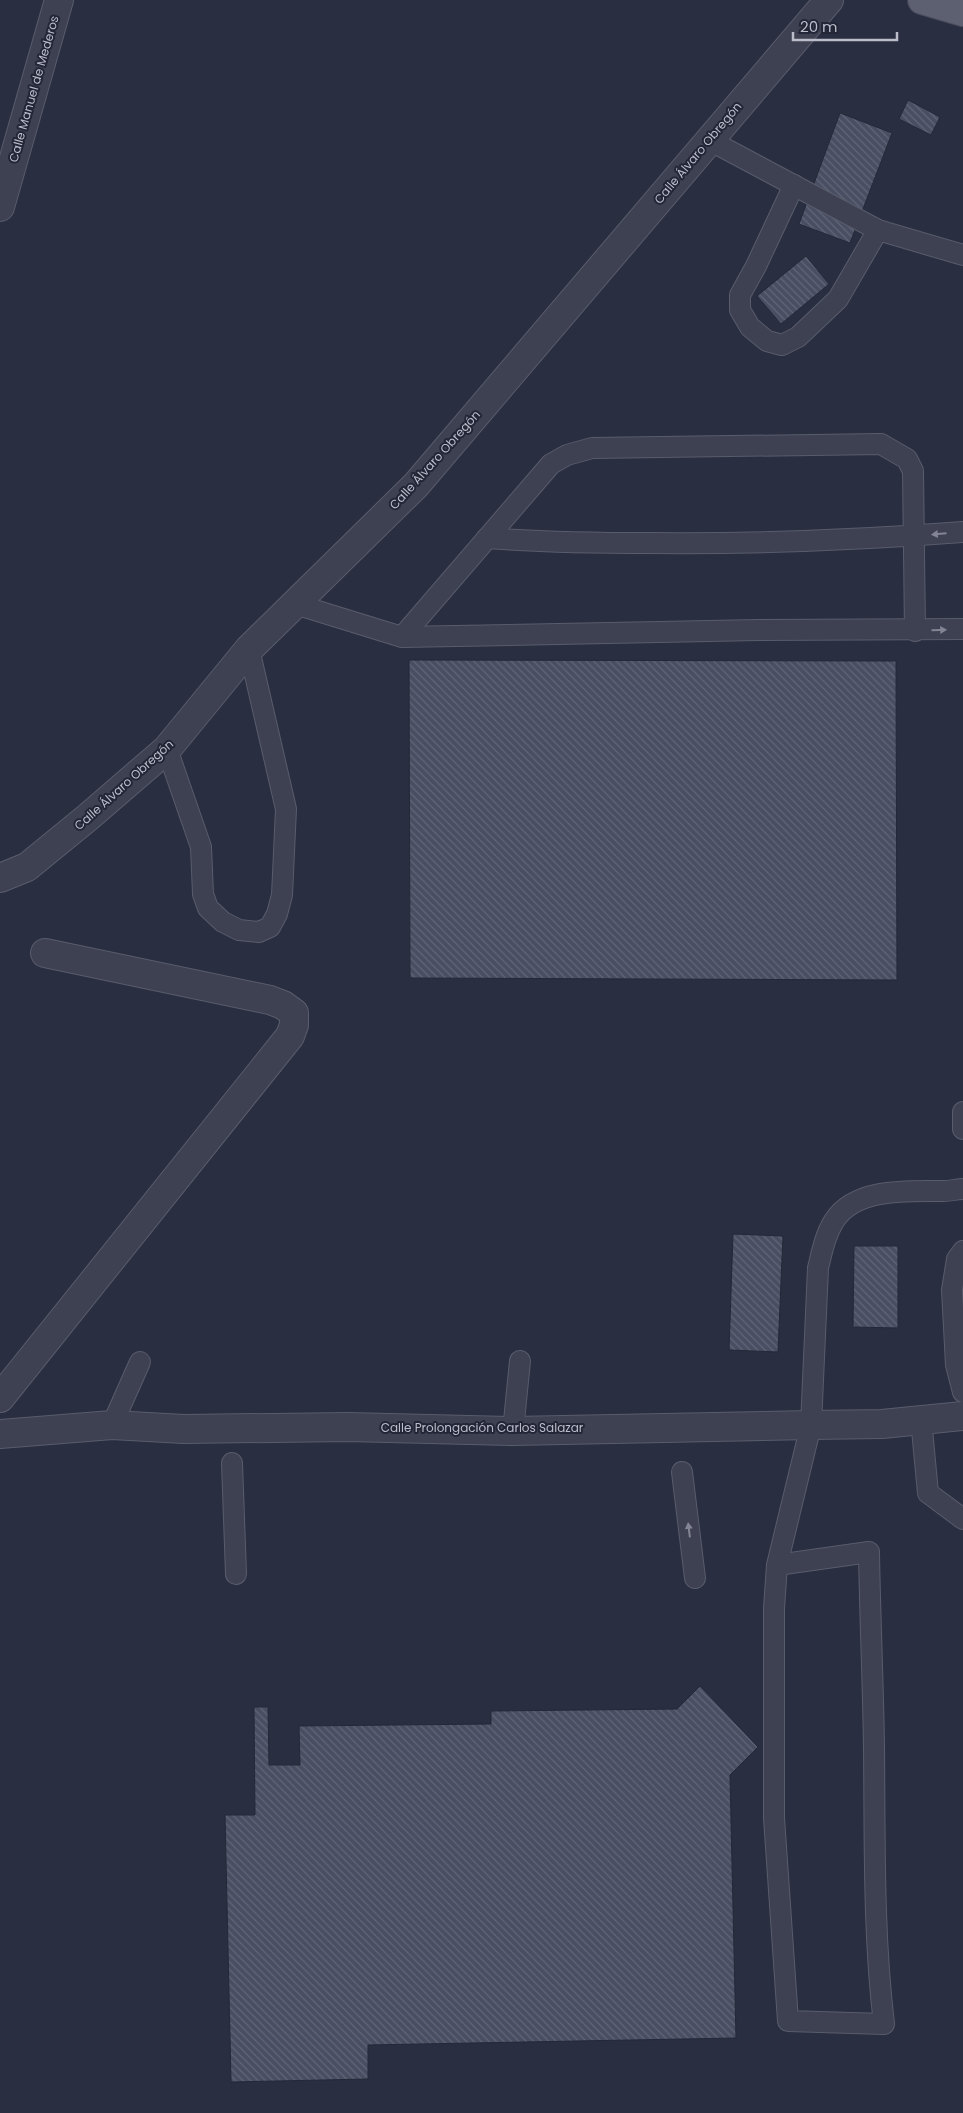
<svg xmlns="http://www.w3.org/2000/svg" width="963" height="2113" viewBox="0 0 963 2113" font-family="Poppins,sans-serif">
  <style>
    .building { fill: url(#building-back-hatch); stroke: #242838 }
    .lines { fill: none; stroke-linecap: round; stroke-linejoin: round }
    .service-casing { stroke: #595c6b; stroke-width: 22 }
    .minor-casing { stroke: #595c6b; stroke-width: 30 }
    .tertiary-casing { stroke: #595c6b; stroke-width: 30 }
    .primary-casing { stroke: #474a5a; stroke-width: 30 }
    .service { stroke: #3e4151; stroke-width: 20 }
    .minor { stroke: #3e4151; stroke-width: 28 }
    .tertiary { stroke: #3e4151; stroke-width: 28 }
    .primary { stroke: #5c6070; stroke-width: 28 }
    .oneway { fill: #838594 }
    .labels { text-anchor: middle; stroke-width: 4; stroke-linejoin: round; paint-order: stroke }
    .street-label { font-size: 12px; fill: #bbbdcb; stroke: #222636 }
  </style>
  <defs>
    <pattern id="building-back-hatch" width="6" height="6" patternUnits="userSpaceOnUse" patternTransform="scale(1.25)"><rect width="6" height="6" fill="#494e62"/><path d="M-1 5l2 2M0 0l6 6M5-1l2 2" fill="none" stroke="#616677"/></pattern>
  </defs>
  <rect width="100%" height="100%" fill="#2a2e41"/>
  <g class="building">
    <polygon points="908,100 940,117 931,135 899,119"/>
    <polygon points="840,113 892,133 850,243 799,224"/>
    <polygon points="806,256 829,284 781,324 757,296"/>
    <polygon points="409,660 896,661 897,980 410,978"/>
    <polygon points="733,1234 783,1236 778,1352 729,1350"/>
    <polygon points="854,1246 898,1246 898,1328 853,1327"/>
    <polygon points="700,1686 758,1747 730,1775 736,2038 368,2045 368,2079 231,2082 225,1815 255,1815 254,1707 268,1707 269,1765 300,1765 299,1726 491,1724 491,1711 677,1709"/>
  </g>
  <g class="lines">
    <g class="service-casing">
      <g id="service">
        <polyline points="709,140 878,230 963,255"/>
        <polyline points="794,185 756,266 740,295 740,310 750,327 767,341 782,345 798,337 838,299 878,230"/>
        <path d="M487 538C541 542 595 543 650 543 754 544 859 540 963 532"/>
        <polyline points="295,604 402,637 759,630 963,629"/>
        <polyline points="402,637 551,464 567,455 592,448 881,444 907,459 913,471 915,631"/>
        <polyline points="167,749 201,847 203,894 208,908 223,922 239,930 259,932 270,927 277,914 282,895 286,809 249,649"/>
        <polyline points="963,1112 963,1129"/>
        <polyline points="963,1251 957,1259 952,1290 956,1365 963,1392"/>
        <polyline points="921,1419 928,1493 963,1519"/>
        <polyline points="112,1425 140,1362"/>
        <polyline points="513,1431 520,1361"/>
        <polyline points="232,1463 236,1574"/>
        <polyline points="682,1472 695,1578"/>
        <path d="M777 1565 869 1552C870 1617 873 1681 874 1746 875 1839 873 1932 884 2024L788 2021 774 1818V1608L777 1565 811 1425 818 1268C822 1252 825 1235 834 1221 855 1187 910 1191 944 1191 950 1191 957 1189 963 1189"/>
      </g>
    </g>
    <g class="minor-casing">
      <g id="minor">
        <polyline points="0,207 59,0"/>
        <polyline points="0,1398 290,1036 294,1025 294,1013 283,1005 270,1000 45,953"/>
        <polyline points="0,1434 112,1425 184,1429 348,1427 513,1431 811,1425 882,1424 963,1416"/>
      </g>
    </g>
    <g class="tertiary-casing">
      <polyline id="tertiary" points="0,878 27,867 87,818 167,749 249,649 416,485 829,0"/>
    </g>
    <g class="primary-casing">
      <polyline id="primary" points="922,0 963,12"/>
    </g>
    <use href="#service" class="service"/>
    <use href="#minor" class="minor"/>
    <use href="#tertiary" class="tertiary"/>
    <use href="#primary" class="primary"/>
  </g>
  <defs><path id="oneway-solid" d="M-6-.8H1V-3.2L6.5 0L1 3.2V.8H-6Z" transform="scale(1.25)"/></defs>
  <g class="oneway">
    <use href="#oneway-solid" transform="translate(939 534) rotate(175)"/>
    <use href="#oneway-solid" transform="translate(939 630) rotate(-2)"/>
    <use href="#oneway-solid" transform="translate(689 1530) rotate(-97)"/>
  </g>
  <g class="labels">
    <g class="street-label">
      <text transform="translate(34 89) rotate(-74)" y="4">Calle Manuel de Mederos</text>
      <text transform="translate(698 153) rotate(-50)" y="4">Calle Álvaro Obregón</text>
      <text transform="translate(435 460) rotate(-48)" y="4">Calle Álvaro Obregón</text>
      <text transform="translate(124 785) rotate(-42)" y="4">Calle Álvaro Obregón</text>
      <text x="482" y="1432">Calle Prolongación Carlos Salazar</text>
    </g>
  </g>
  <path d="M793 32v8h104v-8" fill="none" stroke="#bbbdcb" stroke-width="2.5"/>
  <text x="800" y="32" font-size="15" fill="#bbbdcb" stroke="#222636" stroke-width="4" paint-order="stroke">20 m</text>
</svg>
